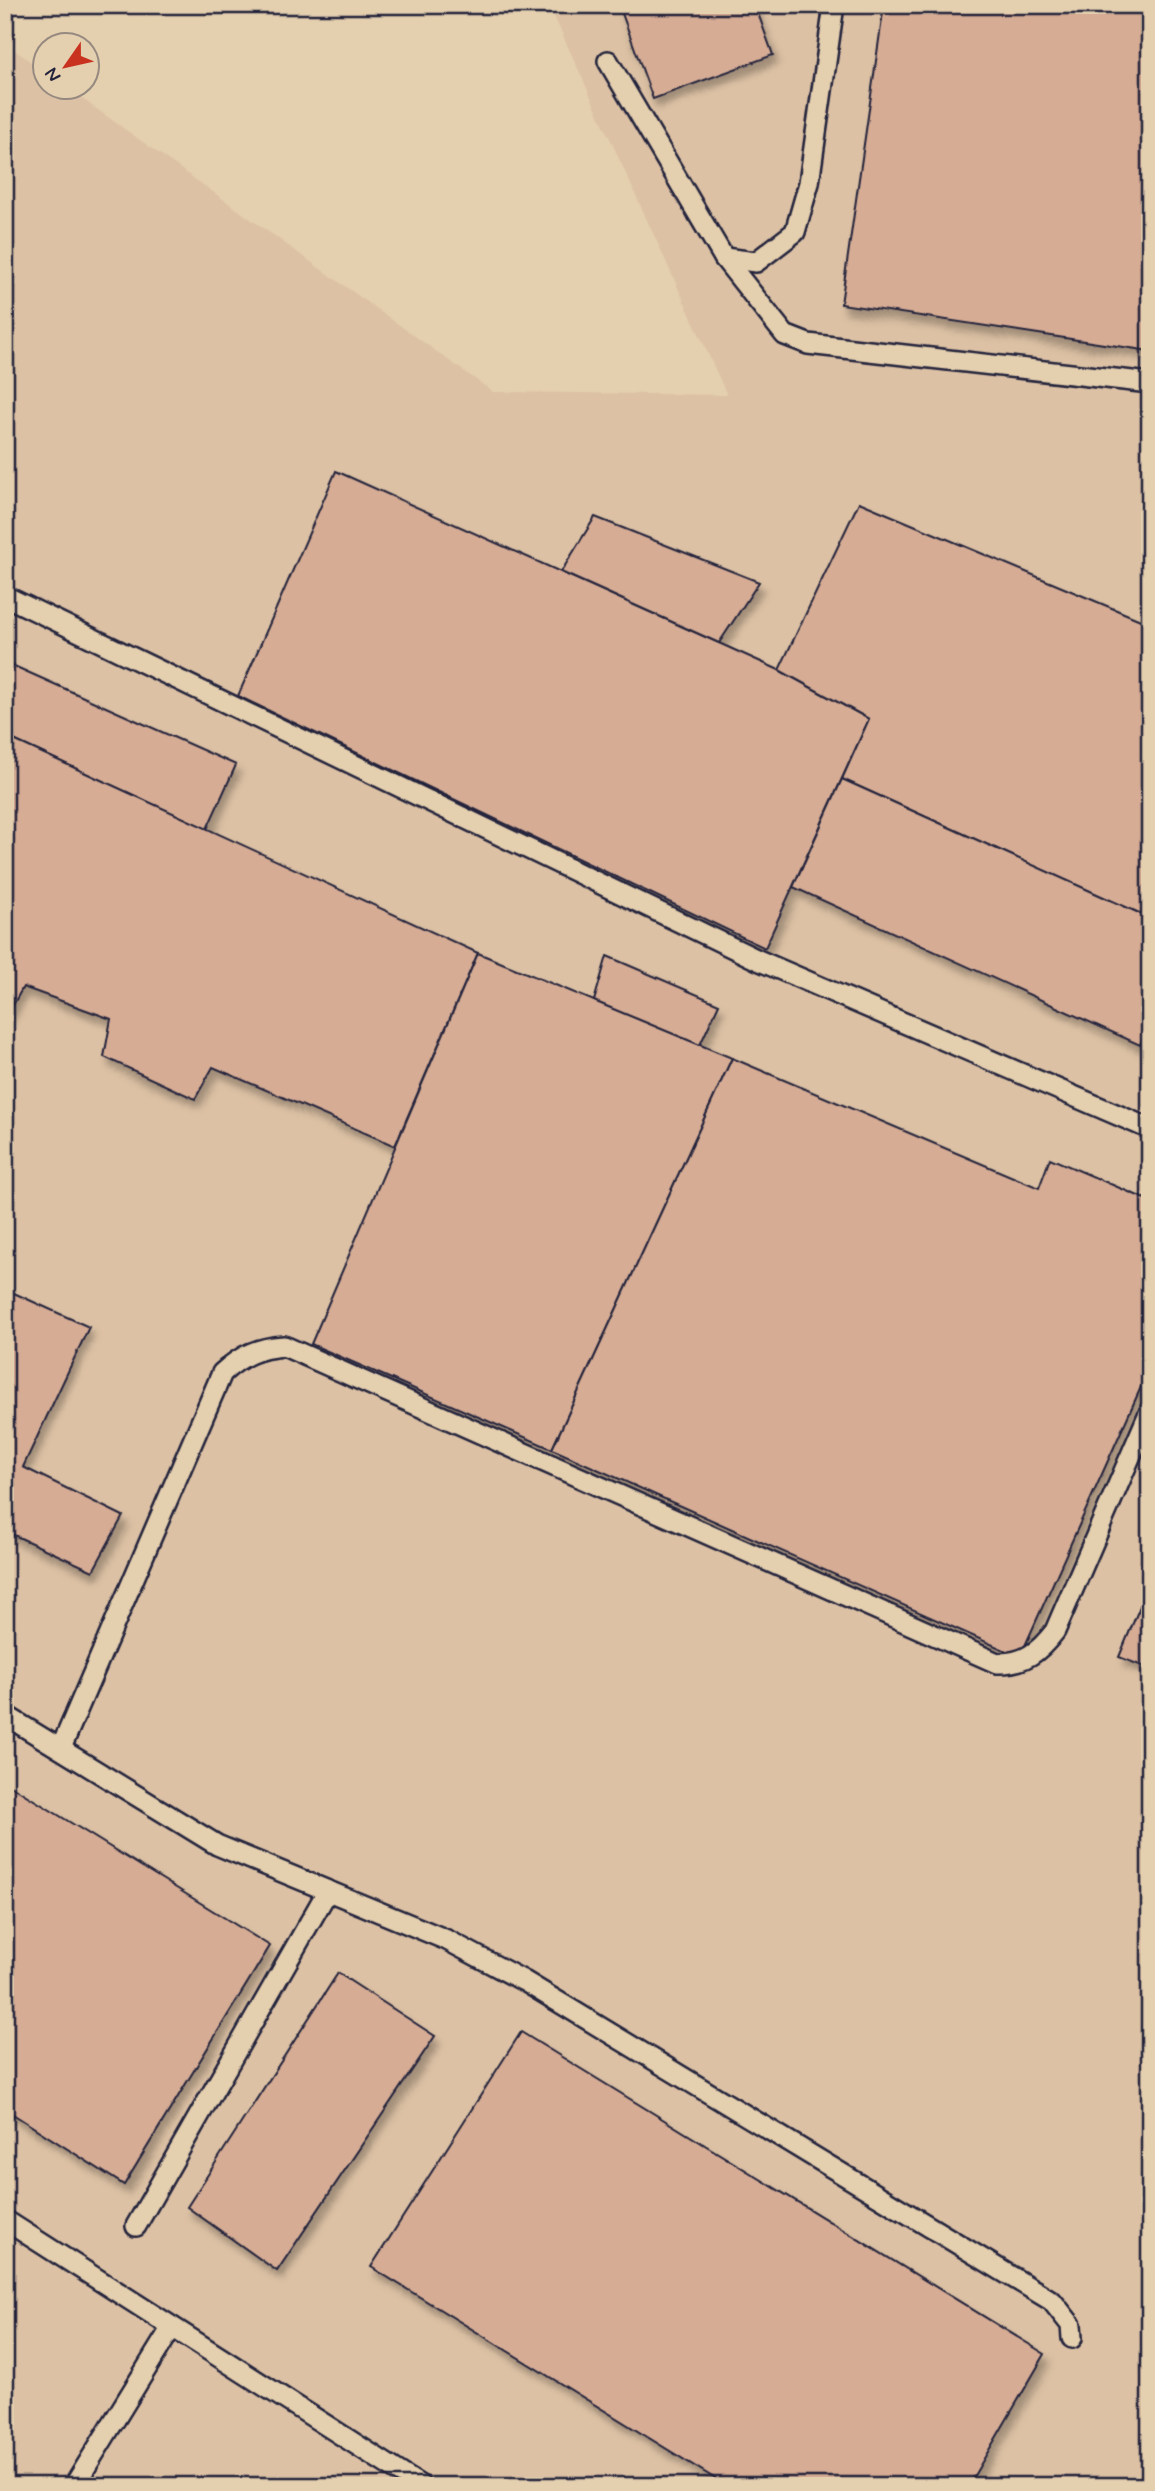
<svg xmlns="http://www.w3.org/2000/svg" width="1155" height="2491" viewBox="0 0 1155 2491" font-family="Mynerve,sans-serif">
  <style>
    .built { fill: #dcc1a4 }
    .building { fill: #d6ac94; stroke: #22223b; stroke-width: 2; filter: url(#shadow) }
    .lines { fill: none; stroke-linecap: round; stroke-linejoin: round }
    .service-casing { stroke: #22223b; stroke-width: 24 }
    .service { stroke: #e4cfae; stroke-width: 19 }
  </style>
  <defs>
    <filter id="shadow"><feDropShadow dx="4.5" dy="8" stdDeviation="3.5" flood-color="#0004"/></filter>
  </defs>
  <rect width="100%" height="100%" fill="#e4cfae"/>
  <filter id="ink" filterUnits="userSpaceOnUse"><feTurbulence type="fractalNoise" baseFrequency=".0143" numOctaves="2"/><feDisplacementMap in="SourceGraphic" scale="14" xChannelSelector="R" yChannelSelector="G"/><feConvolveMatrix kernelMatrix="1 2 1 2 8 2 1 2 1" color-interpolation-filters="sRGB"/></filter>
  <g filter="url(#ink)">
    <polygon class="built" points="549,5 1150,5 1150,2486 5,2486 5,43 45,72 46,88 67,88 493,392 727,395"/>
    <g class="building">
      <polygon points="619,5 755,5 773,55 653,99"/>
      <polygon points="884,5 1150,5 1150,351 841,304"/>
      <polygon points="336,471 779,670 869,719 765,948 238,696"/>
      <polygon points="859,502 1150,624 1150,918 842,779 869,719 779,670"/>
      <polygon points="595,517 759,582 719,643 561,572"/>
      <polygon points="5,662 236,765 207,829 5,736"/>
      <polygon points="5,736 478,953 395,1146 213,1067 195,1099 104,1057 111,1019 23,987 8,1014 5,1013"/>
      <polygon points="842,779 1150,918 1150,1019 1140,1045 793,887"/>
      <polygon points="478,953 732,1058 552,1449 311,1344"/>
      <polygon points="607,956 719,1004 700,1045 594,1001"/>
      <polygon points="732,1058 1039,1188 1050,1158 1150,1201 1150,1367 1020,1657 552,1449"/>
      <polygon points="5,1289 89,1327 23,1467 123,1516 93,1571 5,1531"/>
      <polygon points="1150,1582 1150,1669 1119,1657"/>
      <polygon points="5,1782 270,1946 124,2185 5,2109"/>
      <polygon points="338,1973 435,2036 277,2271 187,2207"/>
      <polygon points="521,2032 1045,2354 968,2486 727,2486 371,2267"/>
    </g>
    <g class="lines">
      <g class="service-casing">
        <g id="service">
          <polyline points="608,61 724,258 785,335 808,344 1150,383"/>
          <polyline points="724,258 756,262 795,232 809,183 834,5"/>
          <polyline points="5,596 758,960 1150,1129"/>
          <polyline points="5,1715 217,1845 447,1940 524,1981 1052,2301 1071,2325 1072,2338"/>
          <path d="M61 1748 222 1373C242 1355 257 1348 284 1346L997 1663C1024 1664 1039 1652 1055 1631L1150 1411"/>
          <polyline points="5,2220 421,2486"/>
          <polyline points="136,2226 327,1892"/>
          <polyline points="74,2486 172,2327"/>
        </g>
      </g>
      <use href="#service" class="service"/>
    </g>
  </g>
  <rect width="1155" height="2491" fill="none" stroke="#e4cfae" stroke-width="28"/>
  <rect x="14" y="14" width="1127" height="2463" fill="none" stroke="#22223b" stroke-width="2.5" filter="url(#ink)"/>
  <g transform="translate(66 66) rotate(236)"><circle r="33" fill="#e4cfae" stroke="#968a80" stroke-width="2"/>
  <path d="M0-5L12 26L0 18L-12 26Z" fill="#c8321e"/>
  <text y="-10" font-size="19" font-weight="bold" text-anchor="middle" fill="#22223b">N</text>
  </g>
</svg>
